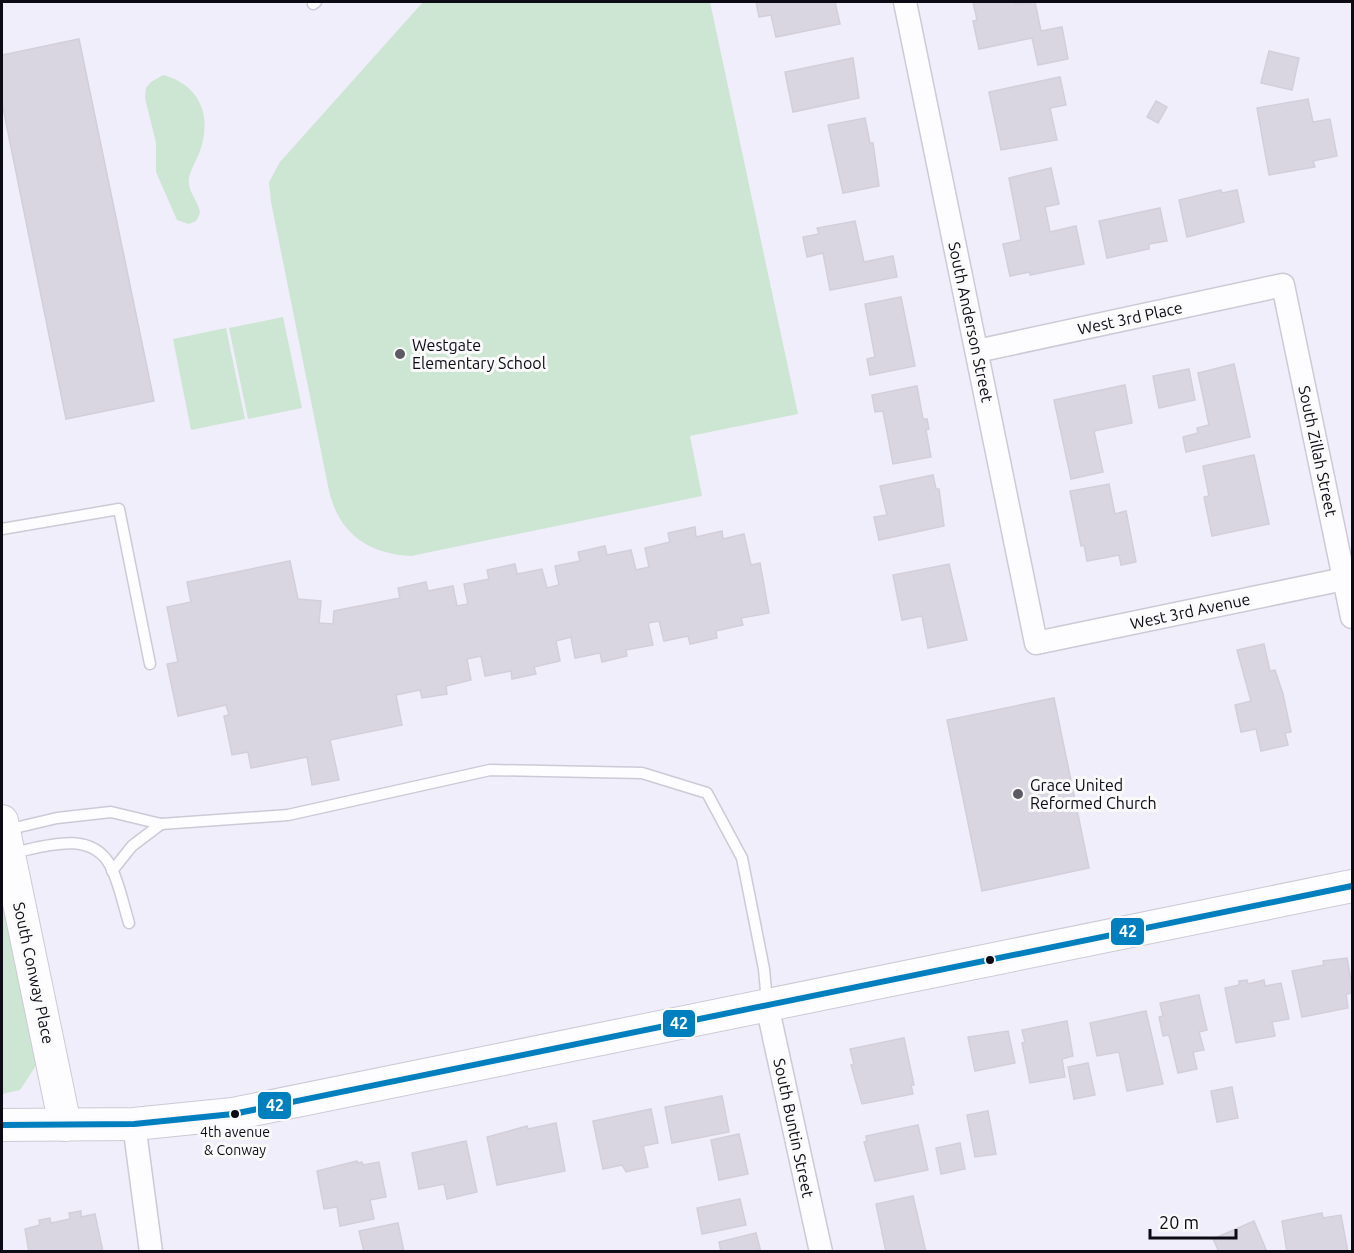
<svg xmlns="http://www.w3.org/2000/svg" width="1354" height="1253" viewBox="0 0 1354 1253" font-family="Ubuntu,sans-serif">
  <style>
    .green { fill: #cde6d3 }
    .building { fill: #d9d6e1; stroke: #d3cfda; stroke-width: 1.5 }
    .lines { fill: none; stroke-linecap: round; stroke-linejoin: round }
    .lane-casing { stroke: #cccad6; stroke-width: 13 }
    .street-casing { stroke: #cccad6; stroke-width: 25 }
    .secondary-casing { stroke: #cccad6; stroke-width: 34 }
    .lane { stroke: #fdfcfe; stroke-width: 10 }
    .street { stroke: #fdfcfe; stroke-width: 22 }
    .secondary { stroke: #fdfcfe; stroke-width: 32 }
    .bus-1-casing { stroke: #fafafa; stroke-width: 10 }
    .bus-1 { stroke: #007fbe; stroke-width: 6 }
    .poi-dot { fill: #5c5a65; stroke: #fafafa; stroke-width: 2 }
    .bus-dot { fill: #0c0a15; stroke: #fafafa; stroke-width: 2 }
    .labels { text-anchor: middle; stroke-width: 6; stroke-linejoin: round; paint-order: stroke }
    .bus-label { font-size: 14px; fill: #0c0a15; stroke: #fafafa }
    .street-label { font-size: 16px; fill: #0c0a15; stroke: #fafafa }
    .poi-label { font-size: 16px; fill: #0c0a15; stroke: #fafafa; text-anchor: start }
    .line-badge { stroke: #fafafa; stroke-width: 2 }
    .badge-label { font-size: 16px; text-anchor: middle; font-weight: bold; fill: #fff }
  </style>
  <rect width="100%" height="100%" fill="#f0eefa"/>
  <g class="green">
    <path d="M423 2H710L798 414 690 436 702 496 411 556C368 554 339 533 329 491L271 202 269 182 280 162Z"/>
    <path d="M163 75C198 84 212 114 201 148 198 158 191 168 189 178 187 192 199 201 200 213L196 221 189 224 177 220 156 172V143L145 98 146 88 151 82Z"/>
    <polygon points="283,317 302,408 248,419 229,328"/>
    <polygon points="226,328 245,419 191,430 173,339"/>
    <polygon points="2,898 37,1064 20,1090 2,1094"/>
  </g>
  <g class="building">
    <polygon points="756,2 835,2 840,24 776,37 771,15 759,17"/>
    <polygon points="973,2 1015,2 1015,4 1035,2 1041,31 1062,27 1068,59 1038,65 1032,38 979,49 973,21 977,20"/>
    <polygon points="79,39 154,401 66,419 2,103 2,55"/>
    <polygon points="1269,51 1299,58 1292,90 1261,83"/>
    <polygon points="853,58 859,98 793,112 785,72"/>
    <polygon points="1060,77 1066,105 1050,108 1057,140 1001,150 989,92"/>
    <polygon points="1308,99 1313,122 1330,119 1337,156 1313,161 1315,167 1269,175 1257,108"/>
    <polygon points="1156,101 1167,107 1158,123 1147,117"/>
    <polygon points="865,118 870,143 873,143 879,186 843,193 828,125"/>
    <polygon points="1051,168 1059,204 1045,207 1050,232 1076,226 1084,264 1030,275 1030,272 1010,276 1003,244 1021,240 1009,178"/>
    <polygon points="1221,190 1222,193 1237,190 1244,222 1187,237 1179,200"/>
    <polygon points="1160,208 1167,241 1149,244 1149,249 1107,258 1099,221"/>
    <polygon points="855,221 864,262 893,256 897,277 830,290 823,253 807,257 803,237 819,234 817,228"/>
    <polygon points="901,297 915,366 870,375 867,359 875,357 865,304"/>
    <polygon points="1234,364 1250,437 1186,452 1183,437 1198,433 1197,428 1209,425 1198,373"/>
    <polygon points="1189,369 1195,400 1159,408 1153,376"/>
    <polygon points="1125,385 1132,423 1094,431 1103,472 1071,479 1054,400"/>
    <polygon points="917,386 923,419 927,419 929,429 926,430 931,457 893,464 883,411 875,412 872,395"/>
    <polygon points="1254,455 1269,524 1212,536 1204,497 1209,496 1203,466"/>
    <polygon points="933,475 936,489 939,489 944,526 879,540 874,517 887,515 880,486"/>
    <polygon points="1109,484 1115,514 1126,511 1136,562 1121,565 1119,555 1087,561 1084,545 1081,546 1070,491"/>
    <polygon points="695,527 696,537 722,531 723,539 744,534 751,565 760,563 769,613 741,618 743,625 716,631 717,638 690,644 688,636 664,641 659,621 648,623 653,645 626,650 627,656 602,662 600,653 575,658 571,637 556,641 560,661 534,667 536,674 512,679 511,671 485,676 481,656 467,659 471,680 446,686 447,694 422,698 420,690 396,695 402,725 330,740 339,780 312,785 307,757 251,768 248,752 232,755 224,716 229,715 226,705 178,716 167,664 178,662 167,607 191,602 187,582 290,561 298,599 321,601 319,623 333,624 334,611 400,598 398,588 426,582 428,591 453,586 457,606 468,604 464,584 489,579 487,570 515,564 517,574 542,569 547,588 559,585 555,566 580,561 578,552 605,546 607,555 631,550 636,570 649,567 645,548 670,542 668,533"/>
    <polygon points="949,564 967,640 928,648 922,616 902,620 893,575"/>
    <polygon points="1264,644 1270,671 1275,670 1283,694 1291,732 1285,733 1288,745 1261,751 1256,729 1241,732 1235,705 1251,701 1237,650"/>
    <polygon points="1054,698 1089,868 982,891 947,720"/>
    <polygon points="1347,958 1352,986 1352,993 1346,994 1348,1008 1302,1017 1292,971 1324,965 1323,961"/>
    <polygon points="1247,980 1248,984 1264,980 1265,986 1281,983 1289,1019 1272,1022 1275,1036 1236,1043 1225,988 1239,985 1239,981"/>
    <polygon points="1199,995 1207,1030 1199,1032 1204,1050 1193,1052 1197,1069 1178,1073 1169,1035 1163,1036 1159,1017 1163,1016 1160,1003"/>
    <polygon points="1146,1011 1163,1084 1127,1091 1119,1052 1097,1056 1090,1023"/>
    <polygon points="1067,1021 1073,1056 1062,1059 1065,1077 1030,1083 1022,1043 1025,1042 1022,1030"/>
    <polygon points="1008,1031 1015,1063 975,1071 968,1037"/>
    <polygon points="904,1038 914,1085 911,1085 913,1094 862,1104 851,1065 854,1064 850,1049"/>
    <polygon points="1088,1063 1095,1095 1074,1099 1068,1067"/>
    <polygon points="1232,1087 1238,1118 1217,1122 1211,1091"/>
    <polygon points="722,1096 729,1132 672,1143 665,1107"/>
    <polygon points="651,1109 658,1143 643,1146 648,1167 626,1172 622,1165 603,1169 593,1121"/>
    <polygon points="988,1111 996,1154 975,1157 967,1115"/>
    <polygon points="556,1123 565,1171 497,1185 487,1137 527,1126 528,1129"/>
    <polygon points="918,1125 928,1170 875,1181 864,1142 867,1141 866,1136"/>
    <polygon points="739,1134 748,1174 719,1180 711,1140"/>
    <polygon points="466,1141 477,1192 447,1199 444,1184 419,1189 412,1153"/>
    <polygon points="960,1143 965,1169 941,1174 936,1148"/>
    <polygon points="357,1161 357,1163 362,1162 363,1165 379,1162 386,1197 370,1200 374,1219 340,1226 337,1207 324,1209 317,1171"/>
    <polygon points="913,1196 926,1252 886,1252 876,1204"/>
    <polygon points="740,1199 746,1225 702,1234 697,1208"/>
    <polygon points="81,1211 81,1217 95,1214 103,1252 29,1252 25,1229 40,1225 39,1220 50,1218 51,1223 70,1219 69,1213"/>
    <polygon points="1322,1213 1323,1218 1341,1215 1348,1252 1287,1252 1282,1221"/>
    <polygon points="1254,1221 1267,1252 1219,1252 1213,1239"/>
    <polygon points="398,1223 404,1252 364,1252 359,1231"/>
    <polygon points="756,1233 761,1252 721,1252 719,1242"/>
  </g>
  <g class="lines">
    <g class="lane-casing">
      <g id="lane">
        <polyline points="313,4 316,2"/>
        <polyline points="2,529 119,509 150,664"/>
        <polyline points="6,830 57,818 111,812 161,824 288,815 490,770 642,773 707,793 742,858 764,969 767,1002"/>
        <path d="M12 853C43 847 90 829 110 865 119 882 123 904 129 923"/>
        <polyline points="112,871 132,846 161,824"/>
      </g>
    </g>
    <g class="street-casing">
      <g id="street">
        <polyline points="905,2 1036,643 1344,579"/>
        <polyline points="977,351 1283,285 1352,617"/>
        <polyline points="767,1005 821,1252"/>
        <polyline points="134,1124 151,1252"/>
      </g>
    </g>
    <g class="secondary-casing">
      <g id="secondary">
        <polyline points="2,821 65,1125"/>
        <polyline points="2,1125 134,1124 233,1114 1352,886"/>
      </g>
    </g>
    <use href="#lane" class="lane"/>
    <use href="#street" class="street"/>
    <use href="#secondary" class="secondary"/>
    <g class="bus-1-casing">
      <polyline id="bus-1" points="2,1125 134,1124 233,1114 1352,886"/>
    </g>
    <use href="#bus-1" class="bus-1"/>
  </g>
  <g class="poi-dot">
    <circle cx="400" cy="354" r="6"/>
    <circle cx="1018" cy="794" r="6"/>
  </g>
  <g class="bus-dot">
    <circle cx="990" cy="960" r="5"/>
    <circle cx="235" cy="1114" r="5"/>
  </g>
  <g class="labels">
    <g class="bus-label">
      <text x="235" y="1137">4th avenue<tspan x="235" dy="18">&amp; Conway</tspan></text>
    </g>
    <g class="street-label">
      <text transform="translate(1130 318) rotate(-12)" y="6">West 3rd Place</text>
      <text transform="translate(971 322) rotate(78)" y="6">South Anderson Street</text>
      <text transform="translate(1318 451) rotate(78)" y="6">South Zillah Street</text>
      <text transform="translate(1190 611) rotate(-12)" y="6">West 3rd Avenue</text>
      <text transform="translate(34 973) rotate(78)" y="6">South Conway Place</text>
      <text transform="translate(794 1128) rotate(78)" y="6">South Buntin Street</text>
    </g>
    <g class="poi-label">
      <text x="412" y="351">Westgate<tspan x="412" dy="18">Elementary School</tspan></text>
      <text x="1030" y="791">Grace United<tspan x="1030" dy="18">Reformed Church</tspan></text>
    </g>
  </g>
  <g class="line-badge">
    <rect x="1110" y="917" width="35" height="29" rx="6" fill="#007fbe"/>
    <rect x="662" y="1009" width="34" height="29" rx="6" fill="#007fbe"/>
    <rect x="257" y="1091" width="35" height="29" rx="6" fill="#007fbe"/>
  </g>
  <g class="badge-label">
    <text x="1128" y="937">42</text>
    <text x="679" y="1029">42</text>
    <text x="275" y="1111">42</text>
  </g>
  <rect width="1354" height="1253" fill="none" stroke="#0c0a15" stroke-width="6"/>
  <path d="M1150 1229v9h86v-9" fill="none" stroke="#0c0a15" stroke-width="3"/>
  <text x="1159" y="1229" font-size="18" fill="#0c0a15" stroke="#fafafa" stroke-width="4.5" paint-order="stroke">20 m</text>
</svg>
